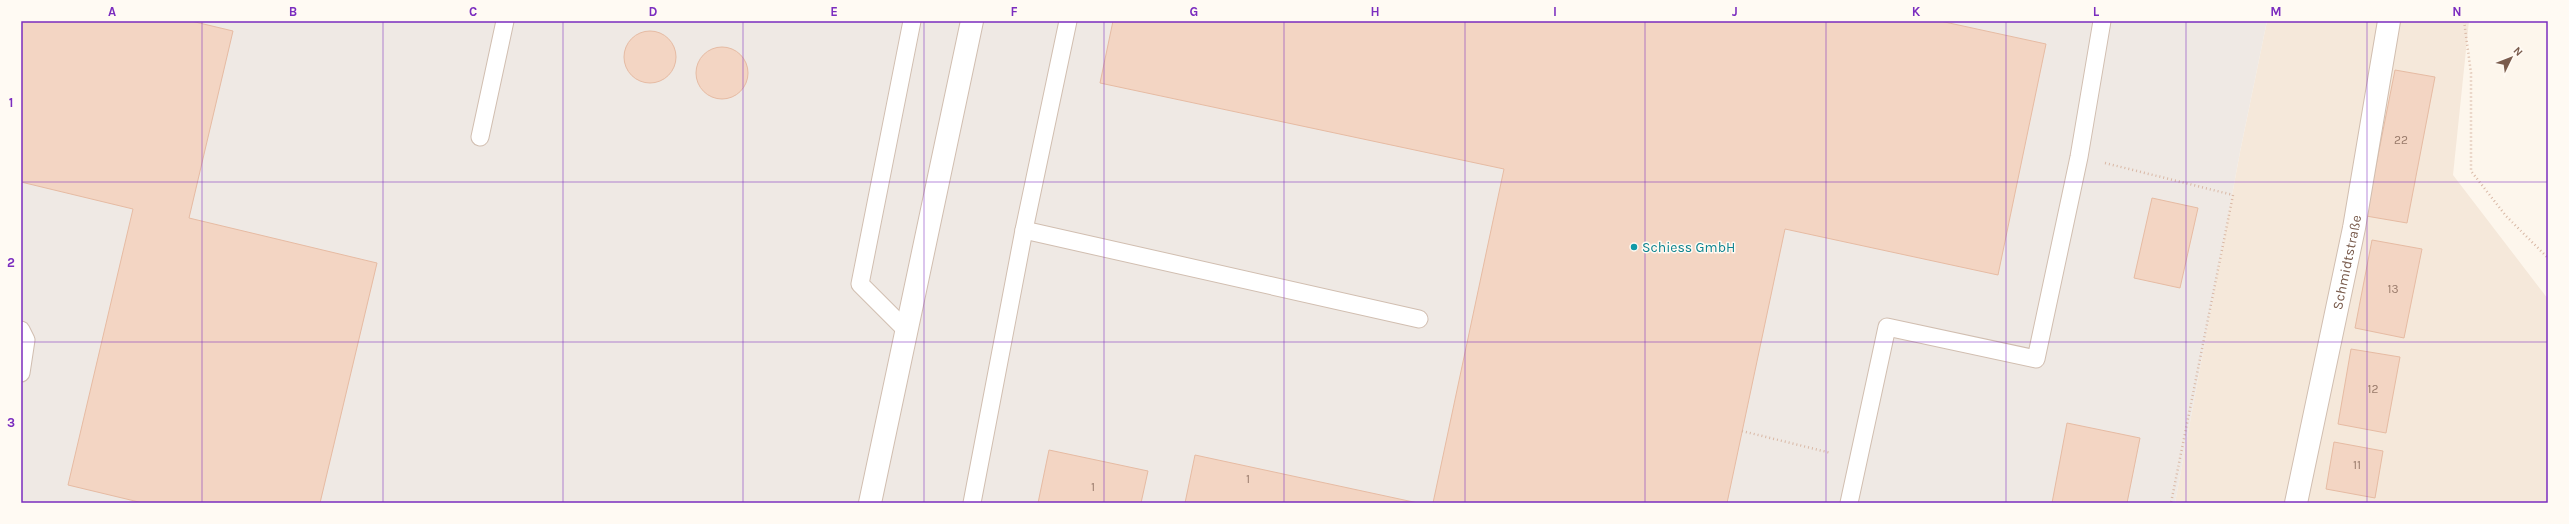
<svg xmlns="http://www.w3.org/2000/svg" width="2569" height="524" viewBox="0 0 2569 524" font-family="Karla,sans-serif">
  <style>
    .residential { fill: #f5e8da }
    .industrial { fill: #efe9e4 }
    .building { fill: #f3d5c3; stroke: #e6bba3 }
    .lines { fill: none; stroke-linecap: round; stroke-linejoin: round }
    .service-casing { stroke: #d1beb0; stroke-width: 19 }
    .minor-casing { stroke: #d1beb0; stroke-width: 24 }
    .path { stroke: #d9b8a5; stroke-width: 2.5; stroke-dasharray: 1 3; stroke-linecap: butt }
    .service { stroke: #fff; stroke-width: 17 }
    .minor { stroke: #fff; stroke-width: 22 }
    .grid { fill: none; stroke: #7b2cbf; stroke-width: 1; stroke-opacity: 0.55 }
    .culture-dot { fill: #0f9aa8; stroke: #fffaf3; stroke-width: 1.5 }
    .labels { text-anchor: middle; stroke-width: 3; stroke-linejoin: round; paint-order: stroke }
    .number-label { font-size: 12px; fill: #987a6a }
    .culture-label { font-size: 14px; fill: #0d838f; stroke: #fffaf3; text-anchor: start }
    .street-label { font-size: 14px; fill: #7a5c4d; stroke: #fffaf3 }
    .neatline { fill: none; stroke: #7b2cbf; stroke-width: 1.5 }
    .grid-label { font-size: 13px; text-anchor: middle; font-weight: bold; fill: #7b2cbf }
  </style>
  <rect width="100%" height="100%" fill="#fdf6ec"/>
  <polygon class="residential" points="2267,21 2469,21 2453,175 2548,299 2548,503 2175,503 2240,152"/>
  <polygon class="industrial" points="21,21 2267,21 2240,152 2175,503 21,503"/>
  <g class="building">
    <polygon points="21,21 191,21 233,31 189,218 377,263 320,503 143,503 68,485 133,209 21,182"/>
    <polygon points="1113,21 1940,21 2046,44 1998,275 1785,229 1727,503 1433,503 1504,169 1100,83"/>
    <circle cx="650" cy="57" r="26"/>
    <circle cx="722" cy="73" r="26"/>
    <polygon points="2395,70 2435,77 2407,223 2366,216"/>
    <polygon points="2152,198 2198,208 2180,288 2134,278"/>
    <polygon points="2372,240 2422,249 2404,338 2355,328"/>
    <polygon points="2351,349 2400,357 2386,433 2338,424"/>
    <polygon points="2067,423 2140,438 2127,503 2052,503"/>
    <polygon points="2334,442 2383,451 2375,498 2326,489"/>
    <polygon points="1049,450 1148,471 1141,503 1038,503"/>
    <polygon points="1195,455 1418,503 1185,503"/>
  </g>
  <g class="lines">
    <g class="service-casing">
      <g id="service">
        <polyline points="480,137 505,21"/>
        <polyline points="1024,230 1419,319"/>
        <polyline points="21,330 26,340 21,373"/>
        <polyline points="907,331 860,284 912,21"/>
        <polyline points="972,503 1024,230 1068,21"/>
        <polyline points="1849,503 1887,327 2036,359 2079,157 2102,21"/>
      </g>
    </g>
    <g class="minor-casing">
      <g id="minor">
        <polyline points="870,503 972,21"/>
        <path id="s1" d="M2296 503 2354 228 2389 21"/>
      </g>
    </g>
    <g class="path">
      <polyline points="2464,21 2471,73 2471,171 2506,216 2548,258"/>
      <polyline points="2105,163 2233,195 2171,503"/>
      <polyline points="1742,431 1831,453"/>
    </g>
    <use href="#service" class="service"/>
    <use href="#minor" class="minor"/>
  </g>
  <path class="grid" d="M202 21V503M383 21V503M563 21V503M743 21V503M924 21V503M1104 21V503M1284 21V503M1465 21V503M1645 21V503M1826 21V503M2006 21V503M2186 21V503M2367 21V503M21 182H2548M21 342H2548"/>
  <circle class="culture-dot" cx="1634" cy="247" r="4"/>
  <g class="labels">
    <g class="number-label">
      <text x="2401" y="144">22</text>
      <text x="2393" y="293">13</text>
      <text x="2373" y="393">12</text>
      <text x="2357" y="469">11</text>
      <text x="1248" y="483">1</text>
      <text x="1093" y="491">1</text>
    </g>
    <g class="culture-label">
      <text x="1642" y="252">Schiess GmbH</text>
    </g>
    <g class="street-label">
      <text dy="5" stroke="none"><textPath href="#s1" startOffset="246">Schmidtstraße</textPath></text>
    </g>
  </g>
  <rect width="2569" height="524" fill="none" stroke="#fffaf3" stroke-width="44"/>
  <g transform="translate(2511 58) rotate(47)" stroke="#fffaf3" stroke-width="3" paint-order="stroke">
  <path d="M0-3L7 15L0 10L-7 15Z" fill="#7a5c4d"/>
  <text y="-6" font-size="11" font-weight="bold" text-anchor="middle" fill="#7a5c4d">N</text>
  </g>
  <rect x="22" y="22" width="2525" height="480" class="neatline"/>
  <g class="grid-label">
    <text x="112" y="16">A</text>
    <text x="293" y="16">B</text>
    <text x="473" y="16">C</text>
    <text x="653" y="16">D</text>
    <text x="834" y="16">E</text>
    <text x="1014" y="16">F</text>
    <text x="1194" y="16">G</text>
    <text x="1375" y="16">H</text>
    <text x="1555" y="16">I</text>
    <text x="1735" y="16">J</text>
    <text x="1916" y="16">K</text>
    <text x="2096" y="16">L</text>
    <text x="2276" y="16">M</text>
    <text x="2457" y="16">N</text>
    <text x="11" y="107">1</text>
    <text x="11" y="267">2</text>
    <text x="11" y="427">3</text>
  </g>
</svg>
